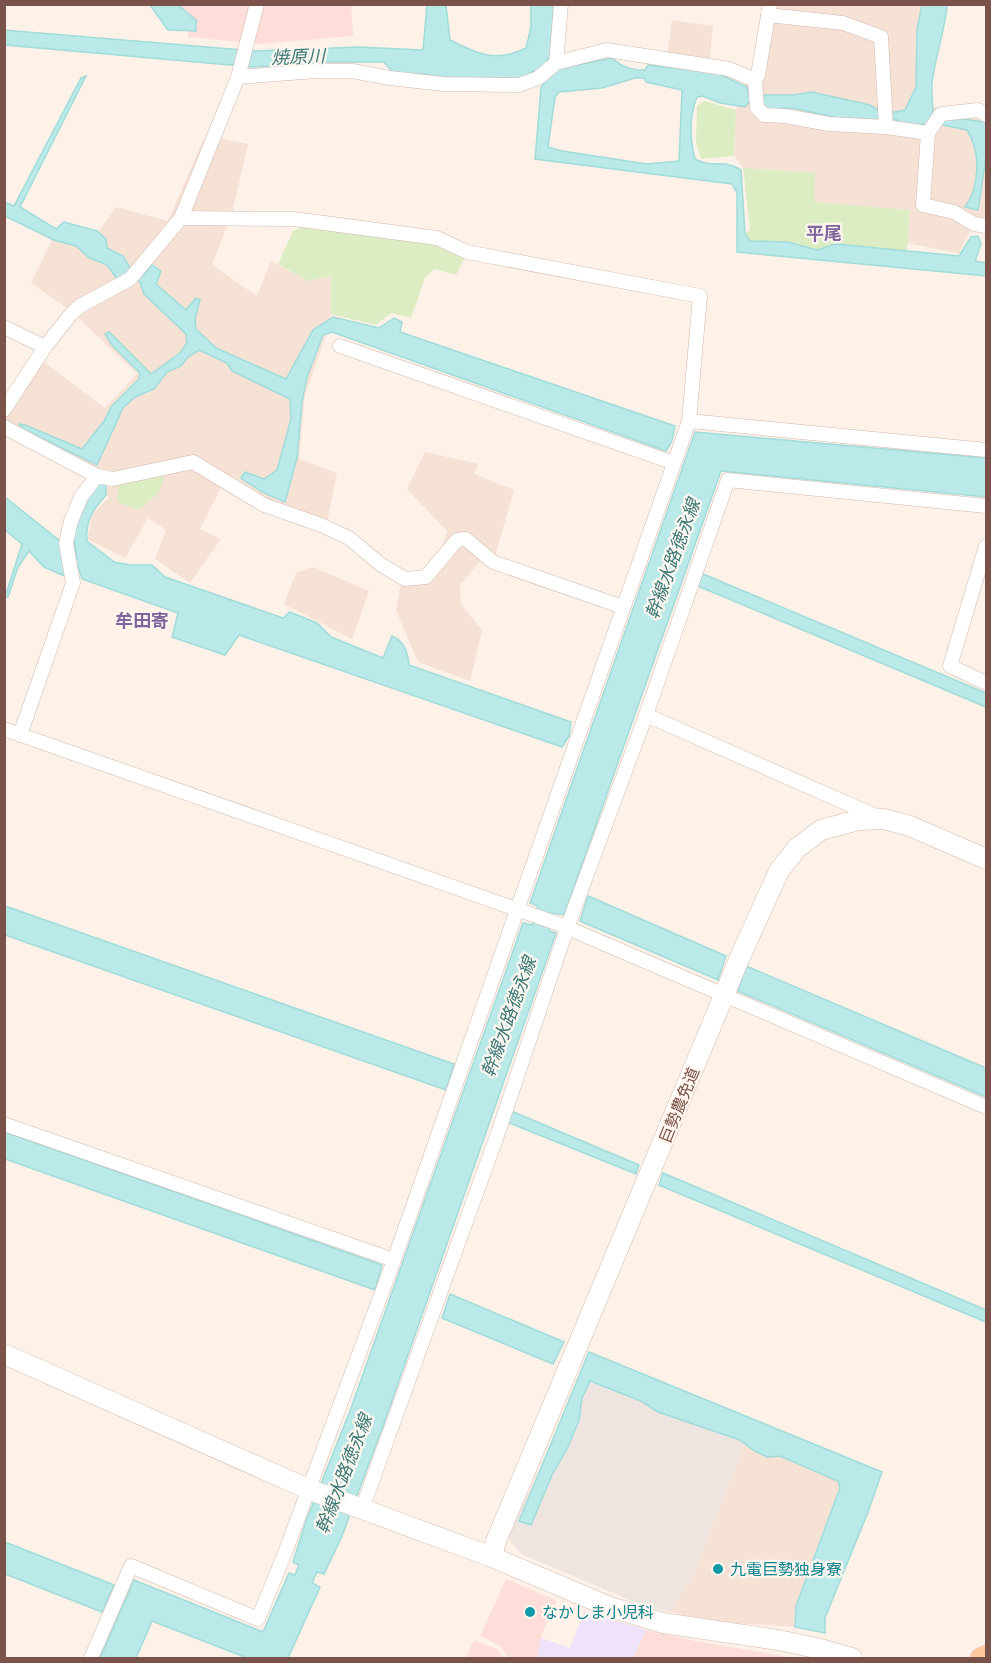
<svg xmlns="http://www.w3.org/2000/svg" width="991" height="1663" viewBox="0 0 991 1663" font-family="Helvetica,'Noto Sans JP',sans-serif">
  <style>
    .residential { fill: #f6e1d5 }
    .commercial { fill: #ffdeda }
    .industrial { fill: #eee5e1 }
    .education { fill: #eee3fa }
    .green { fill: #dcedc4 }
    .water { fill: #b9e9e8; stroke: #9fdcda; stroke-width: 1.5; fill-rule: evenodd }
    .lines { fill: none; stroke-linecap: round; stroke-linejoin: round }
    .street-casing { stroke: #d3b8ae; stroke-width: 15 }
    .secondary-casing { stroke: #d7b7ab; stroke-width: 21 }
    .primary-casing { stroke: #dacfcc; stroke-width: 22 }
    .street { stroke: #fff; stroke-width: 14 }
    .secondary { stroke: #fff; stroke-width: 20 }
    .primary { stroke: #ffc99d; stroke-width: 21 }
    .culture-dot { fill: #0f9aa8; stroke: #fff6ef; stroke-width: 2 }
    .labels { text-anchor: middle; stroke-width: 4.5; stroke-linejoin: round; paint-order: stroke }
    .street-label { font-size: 16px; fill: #7a5249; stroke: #fff6ef }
    .culture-label { font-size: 16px; fill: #0d838f; stroke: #fff6ef; text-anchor: start }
    .water-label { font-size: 18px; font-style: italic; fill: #387977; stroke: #fff6ef }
    .neighbourhood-label { font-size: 18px; font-weight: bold; fill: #80659d; stroke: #fff6ef }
  </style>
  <rect width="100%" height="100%" fill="#fef1e7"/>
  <g class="residential">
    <polygon points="766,5 930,5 919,109 940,107 986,112 986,231 970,230 959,253 906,243 910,210 813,202 815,173 743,168 734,156 736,110 749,73 754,71"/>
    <polygon points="672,20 713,26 709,64 667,58"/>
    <polygon points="204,138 217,138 248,144 232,213 212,265 257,296 271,261 308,281 332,276 331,314 323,344 305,395 299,459 337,473 327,522 223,484 200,529 221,539 190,583 155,559 166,530 148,518 125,558 87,539 93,514 109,497 90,476 5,433 5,419 44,362 105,408 137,374 70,310 31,283 55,234 91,242 116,207 168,221"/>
    <polygon points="425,452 478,464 474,474 514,490 492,567 481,560 460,585 461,604 482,630 470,681 418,662 396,610 403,573 424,572 439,555 447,531 407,489"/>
    <polygon points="313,567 369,591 352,639 284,604 296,573"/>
    <polygon points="747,1437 848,1479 795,1627 718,1622 669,1612 693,1576"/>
  </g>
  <g class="commercial">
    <polygon points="171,5 351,5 353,36 258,44 188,37 190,19"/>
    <polygon points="506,1579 557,1601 542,1634 537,1658 509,1658 500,1646 480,1636"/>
    <polygon points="646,1630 695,1641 795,1658 633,1658"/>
    <polygon points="474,1640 497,1649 503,1658 466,1658"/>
  </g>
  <polygon class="industrial" points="582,1377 747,1437 693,1576 669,1612 637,1603 521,1554 508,1537"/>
  <polygon class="education" points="584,1611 646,1630 633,1658 537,1658 541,1638 570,1648"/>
  <g class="green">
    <polygon points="704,101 736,110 734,156 701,159 696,143 697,106"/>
    <polygon points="743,168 815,173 814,202 910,210 907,250 884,250 836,244 817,250 788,242 750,241 745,234 750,229"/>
    <polygon points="307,224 437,241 465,257 456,275 434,269 425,278 411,318 391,313 376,325 331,314 331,276 308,281 278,264 293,231"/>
    <polygon points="165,474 159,492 139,510 117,502 119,481"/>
  </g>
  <g class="water">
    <polygon points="150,5 178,5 196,20 196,31 168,30"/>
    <path d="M427 5H446L450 40C477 54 497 63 526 48L531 27V5H554L550 56 543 68H561L612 58C622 67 631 70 645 70L648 65 717 73 747 87 749 95H792L812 92 870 105 884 114 905 110 916 87 917 28 922 5H947C945 31 935 56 932 83 931 93 933 105 933 115L984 122 986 124V157L978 210 965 207C980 187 981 151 967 130L943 125 904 124 895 119 879 121 838 118 793 108 767 109 749 102 745 107 720 103 703 96 697 97C689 116 690 139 695 159 713 169 722 158 741 170L745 234 750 241 788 242 817 250 836 244 959 256 971 237 978 236 981 244 975 261 986 263V276L737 252V193L732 184 535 159 541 88 544 83 537 72 533 71 524 78 455 79 424 74 402 75 393 72 384 62H325L253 67 5 45 4 30 255 51 358 47 423 50ZM635 78H644L646 82 682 90 679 161 647 164 562 151 548 147 555 97 559 92 602 88Z"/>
    <polygon points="86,76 20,207 56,229 64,222 97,231 106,239 107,248 123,256 130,268 143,275 152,265 161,271 156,284 186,310 196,298 200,300 195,319 196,329 216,348 286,379 313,330 333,317 379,328 394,318 402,322 400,332 675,426 672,441 666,451 332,332 323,335 307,377 302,402 297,458 285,502 262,492 241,478 245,472 264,479 277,470 291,419 290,399 232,371 227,363 199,350 188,357 181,366 167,372 154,389 135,397 123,408 97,465 23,429 19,424 25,425 82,449 104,421 111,407 139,379 140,373 112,345 105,334 109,332 151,374 180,353 187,343 186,334 144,294 140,282 127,274 117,279 107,265 88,257 76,246 54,240 5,216 4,202 14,206 81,78"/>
    <polygon points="695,432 986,458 986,497 721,471 569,901 564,915 554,913 549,931 556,933 383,1426 342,1536 324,1574 317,1572 312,1583 320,1587 288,1658 247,1658 152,1621 136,1658 100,1658 134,1580 263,1632 289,1573 295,1575 299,1565 293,1562 306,1521 350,1411 523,923 532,925 538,906 530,903"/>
    <path d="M100 483 106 485V495C93 509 85 522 87 541L114 562 130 565H152L165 577 283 618 290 612 317 623 331 637 383 658 392 636C404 641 408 653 409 665L571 722 569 736 562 747 239 635 225 655 172 637 178 613 82 579 78 566 65 565V576L44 567 29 551 18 567 8 597H5L22 544 5 530V497L61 542 64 560 77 559C76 550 73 540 74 531 75 515 86 489 100 483Z"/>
    <polygon points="703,574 986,693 986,707 698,586"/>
    <polygon points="588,896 726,956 718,980 580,921"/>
    <polygon points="5,906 454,1064 446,1090 5,935"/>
    <polygon points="746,966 986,1068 986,1097 738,991"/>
    <polygon points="511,1111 639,1165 636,1174 507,1122"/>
    <polygon points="5,1132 382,1265 375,1290 5,1159"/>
    <polygon points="663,1173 986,1310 986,1322 659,1185"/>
    <polygon points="450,1294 564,1342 553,1364 442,1318"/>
    <polygon points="589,1352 882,1472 868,1512 825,1618 825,1633 795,1627 796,1606 840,1488 838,1481 780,1456 767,1457 753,1450 740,1440 658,1412 641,1401 590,1381 582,1398 579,1420 568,1447 552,1475 531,1525 519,1521"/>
    <polygon points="5,1542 114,1585 102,1612 5,1574"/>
  </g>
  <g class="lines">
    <g class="street-casing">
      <g id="street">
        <polyline points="768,15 843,23 881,37 886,127"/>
        <polyline points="556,63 561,4"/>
        <polyline points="238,77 316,71 352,71 390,78 443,84 519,85 538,78 556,63 607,50 729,69 755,80 757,108 764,115 785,116 829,124 886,127 928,133 941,114 978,110 986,115"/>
        <polyline points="755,80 758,75 770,4"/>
        <polyline points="928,133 923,205 954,212 974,224 986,226"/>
        <polyline points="181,218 238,77 257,4"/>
        <polyline points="4,327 45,347"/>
        <polyline points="340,346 674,463"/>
        <polyline points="4,410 45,347 71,314 80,306 130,279 181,218 294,219 437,238 467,252 700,296 689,421 394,1260 283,1558 258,1619 131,1566 91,1658"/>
        <polyline points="689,421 986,450"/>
        <polyline points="4,427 97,476"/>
        <polyline points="986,546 950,666 986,683"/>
        <polyline points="646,715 878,817"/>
        <polyline points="4,729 556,923 986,1107"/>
        <polyline points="20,735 73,583 66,543 71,521 81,497 97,476 113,479 193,462 264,505 321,525 349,538 380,564 405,579 426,577 457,540 466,539 493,562 623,607"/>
        <polyline points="4,1124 394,1260"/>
        <polyline points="362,1509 498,1133 567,928 646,715 728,480 986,506"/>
      </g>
    </g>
    <g class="secondary-casing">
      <g id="secondary">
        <polyline points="4,1354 308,1489 492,1557 610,1607 663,1623 778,1640 821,1649 852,1658"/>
        <polyline points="492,1557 496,1541 740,957 779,871 797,848 821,830 858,820 884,819 910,826 986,859"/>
      </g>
    </g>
    <g class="primary-casing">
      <polyline id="primary" points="981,1658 986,1656"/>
    </g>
    <use href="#street" class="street"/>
    <use href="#secondary" class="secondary"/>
    <use href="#primary" class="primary"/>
  </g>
  <g class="culture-dot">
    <circle cx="718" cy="1569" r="6"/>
    <circle cx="530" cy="1612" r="6"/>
  </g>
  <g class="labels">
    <g class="street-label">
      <text transform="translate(679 1105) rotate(-68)" y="6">巨勢農免道</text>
    </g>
    <g class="culture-label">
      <text x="730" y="1575">九電巨勢独身寮</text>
      <text x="542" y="1618">なかしま小児科</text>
    </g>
    <g class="water-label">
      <text transform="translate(298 57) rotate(-2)" y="6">焼原川</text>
      <text transform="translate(673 559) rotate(-70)" y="6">幹線水路徳永線</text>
      <text transform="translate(509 1017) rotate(-70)" y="6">幹線水路徳永線</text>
      <text transform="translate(344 1474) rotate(-69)" y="6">幹線水路徳永線</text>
    </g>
    <g class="neighbourhood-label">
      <text x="824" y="240">平尾</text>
      <text x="142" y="627">牟田寄</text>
    </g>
  </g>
  <rect width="991" height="1663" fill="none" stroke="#7a5249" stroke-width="12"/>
</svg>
